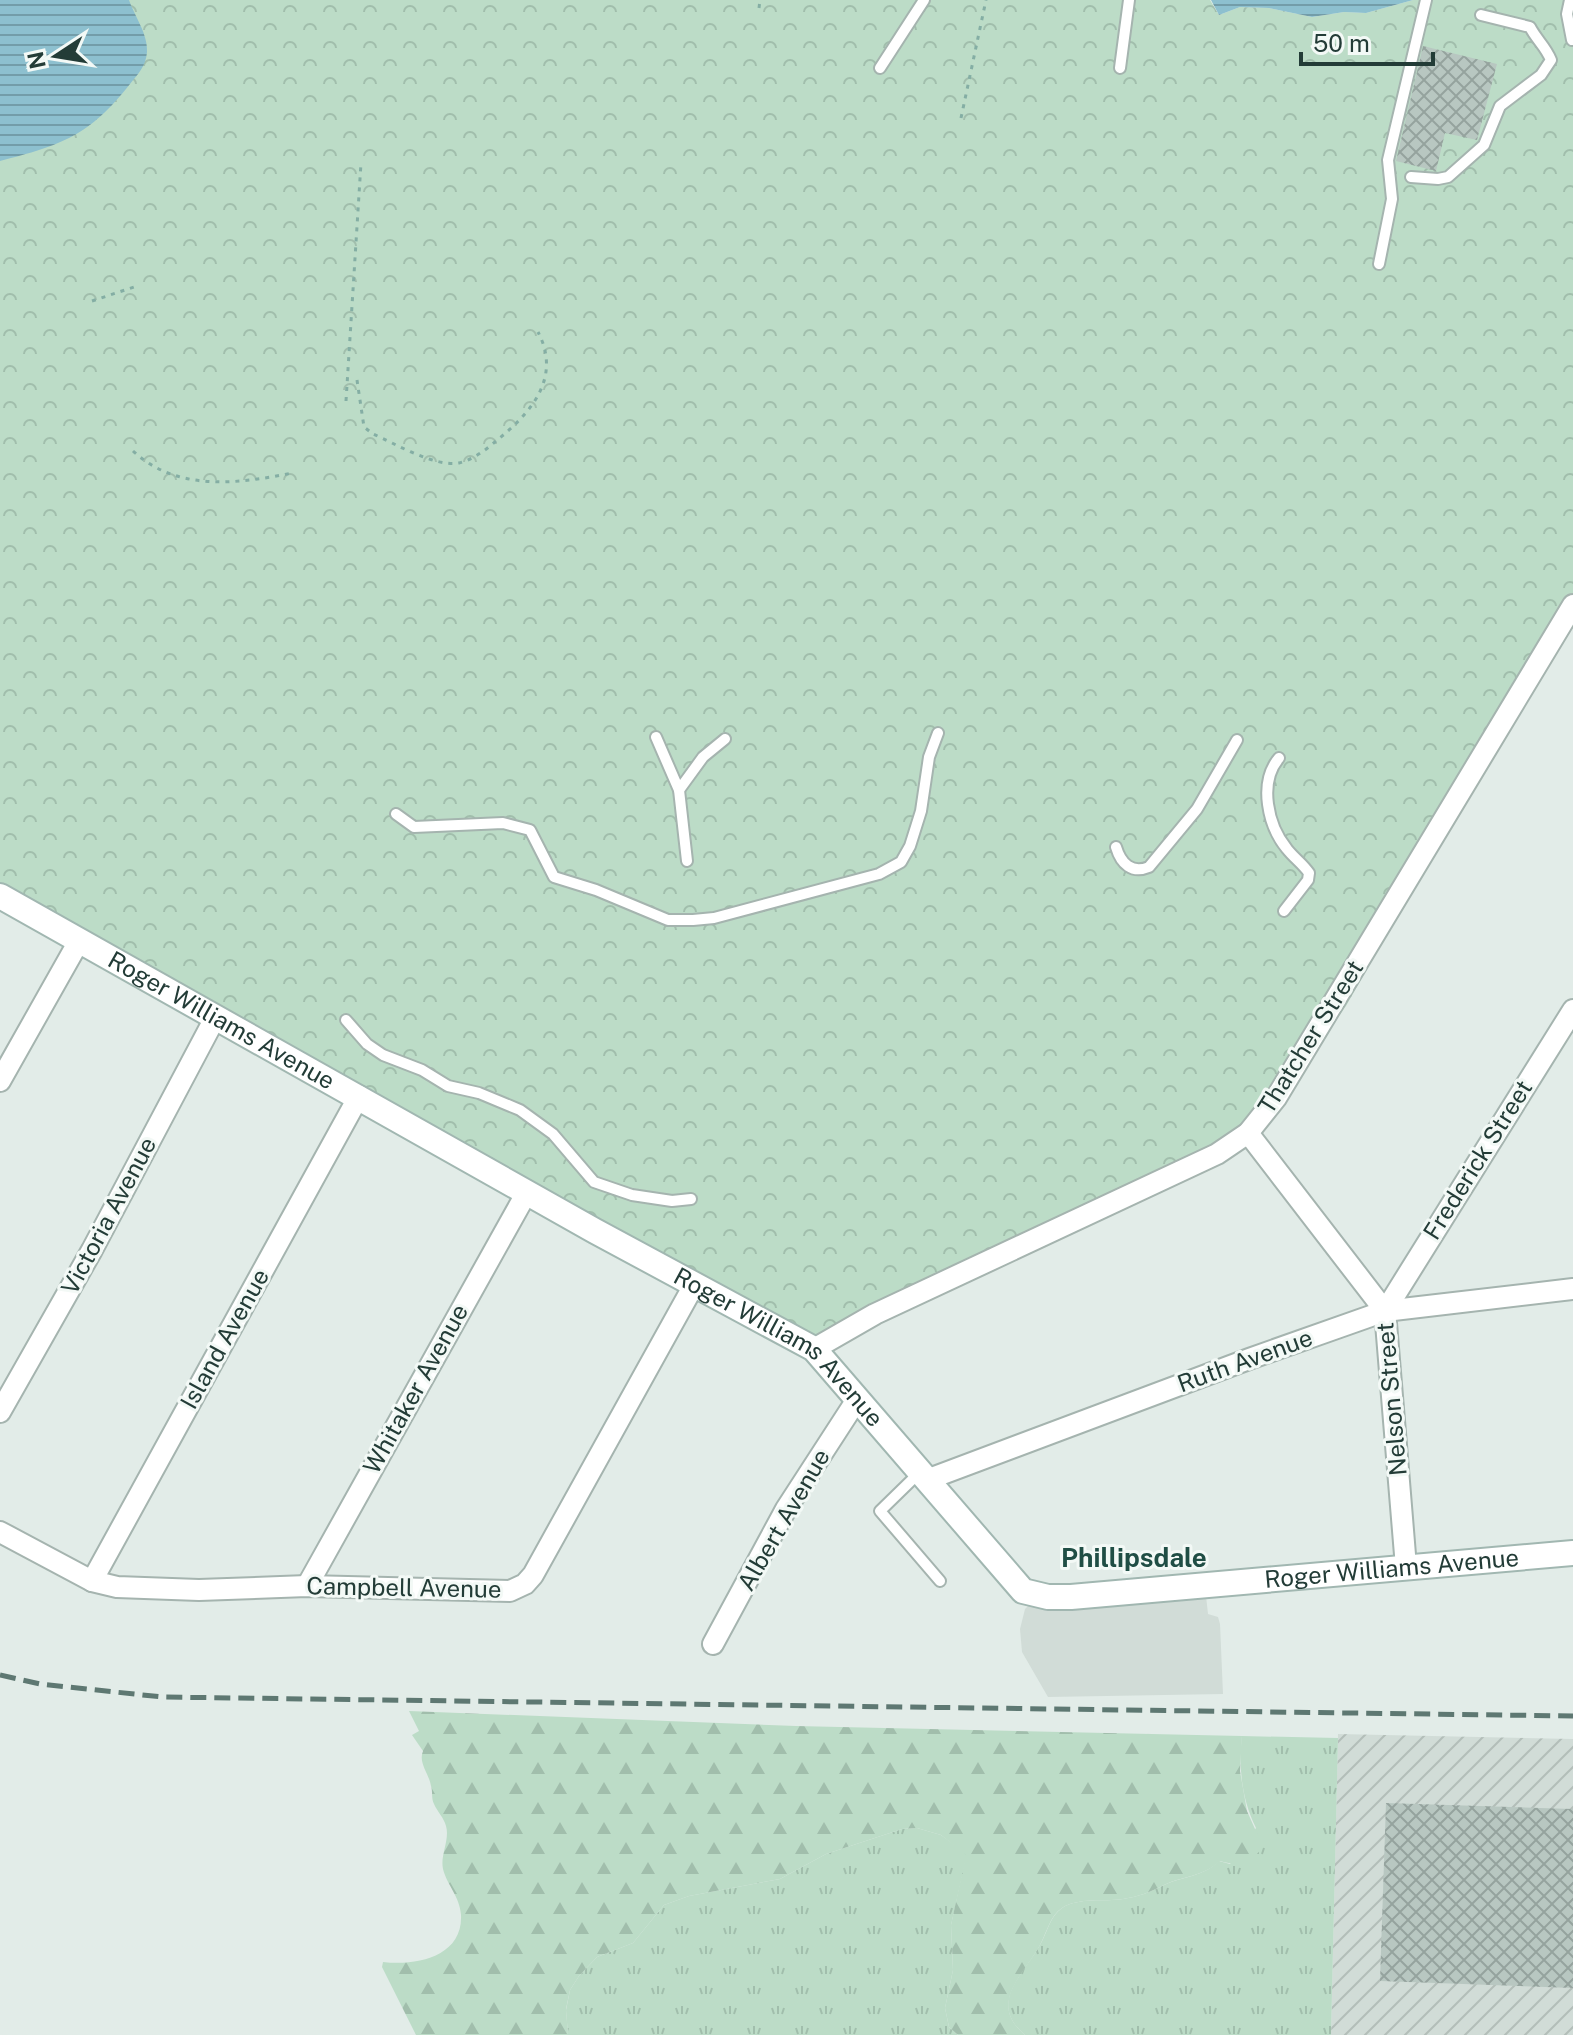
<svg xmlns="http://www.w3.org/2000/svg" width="1573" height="2035" viewBox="0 0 1573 2035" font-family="'Public Sans',sans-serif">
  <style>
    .built { fill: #d1dcd7 }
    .industrial { fill: url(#industrial-furrows) }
    .grass { fill: url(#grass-tufts) }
    .forest { fill: url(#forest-firs) }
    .park { fill: url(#park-crowns) }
    .water { fill: url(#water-rules) }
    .building { fill: url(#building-cross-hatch) }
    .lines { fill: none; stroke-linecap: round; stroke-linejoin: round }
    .service-casing { stroke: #a5b4af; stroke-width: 14 }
    .minor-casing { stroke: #a5b4af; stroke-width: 24 }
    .secondary-casing { stroke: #a1b7b1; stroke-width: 28 }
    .path { stroke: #84aea4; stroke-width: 3; stroke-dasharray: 4 6; stroke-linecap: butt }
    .service { stroke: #fff; stroke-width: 10 }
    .minor { stroke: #fff; stroke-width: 20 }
    .secondary { stroke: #fff; stroke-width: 24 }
    .rail { stroke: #5e7872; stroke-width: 5; stroke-dasharray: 16 8; stroke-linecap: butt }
    .labels { text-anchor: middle; stroke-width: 6; stroke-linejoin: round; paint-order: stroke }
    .street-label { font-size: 24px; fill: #233c37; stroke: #f3f9f6 }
    .neighbourhood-label { font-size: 26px; font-weight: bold; fill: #204e45; stroke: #f3f9f6 }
  </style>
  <defs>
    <pattern id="industrial-furrows" width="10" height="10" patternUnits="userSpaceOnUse" patternTransform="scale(2)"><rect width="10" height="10" fill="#d1dcd7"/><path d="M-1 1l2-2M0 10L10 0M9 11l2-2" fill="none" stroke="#b3beb9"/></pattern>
    <pattern id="grass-tufts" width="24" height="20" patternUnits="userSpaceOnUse" patternTransform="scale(2)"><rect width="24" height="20" fill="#bcdcc7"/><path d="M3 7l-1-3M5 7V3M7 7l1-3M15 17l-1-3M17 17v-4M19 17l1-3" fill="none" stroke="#a1beac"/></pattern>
    <pattern id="forest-firs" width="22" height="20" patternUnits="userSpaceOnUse" patternTransform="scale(2)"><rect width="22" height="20" fill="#bcdcc7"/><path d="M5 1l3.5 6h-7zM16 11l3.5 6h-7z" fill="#a1beac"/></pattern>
    <pattern id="park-crowns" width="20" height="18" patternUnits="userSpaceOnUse" patternTransform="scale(2)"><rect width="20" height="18" fill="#bcdcc7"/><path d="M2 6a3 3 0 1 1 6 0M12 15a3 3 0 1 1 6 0" fill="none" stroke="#a1beac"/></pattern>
    <pattern id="water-rules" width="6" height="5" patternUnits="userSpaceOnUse" patternTransform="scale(2)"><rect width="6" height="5" fill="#8dc0cf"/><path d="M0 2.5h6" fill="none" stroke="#739da9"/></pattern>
    <pattern id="building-cross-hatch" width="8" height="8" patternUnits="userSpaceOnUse" patternTransform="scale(2)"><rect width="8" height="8" fill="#b8c7c1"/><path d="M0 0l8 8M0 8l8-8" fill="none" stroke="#95a39e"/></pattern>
  </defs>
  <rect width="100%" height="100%" fill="#e2ece8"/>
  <polygon class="built" points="1205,1587 1208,1614 1218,1617 1220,1624 1223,1694 1048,1697 1022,1652 1020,1629 1025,1609 1035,1599"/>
  <polygon class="industrial" points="1338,1734 1573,1739 1573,2035 1331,2035"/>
  <g class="grass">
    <path d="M1242 1736 1338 1738 1331 2035H1025C987 2003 1023 1975 1040 1945 1047 1933 1050 1916 1062 1908 1079 1897 1104 1902 1123 1899 1137 1897 1151 1892 1164 1885 1183 1876 1203 1877 1219 1861L1230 1864 1256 1828C1242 1800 1238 1767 1242 1736Z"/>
    <polygon points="917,1828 941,1835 967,1854 951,1925 953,1970 945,2008 949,2027 958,2035 568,2035 566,2010 570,1990 579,1976 597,1957 633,1943 664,1905 689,1896 780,1879 826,1854 902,1829"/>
  </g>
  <path class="forest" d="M409 1711 796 1726 1242 1736 1240 1771 1247 1811 1263 1847C1250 1864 1240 1867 1220 1861 1203 1877 1182 1876 1164 1885 1151 1892 1137 1897 1123 1899 1104 1902 1079 1897 1062 1908 1050 1916 1047 1932 1040 1945 1024 1975 987 2003 1025 2035H958L949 2027 945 2008 953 1970 951 1925 966 1855 941 1835 917 1828 902 1829 826 1854 780 1879 689 1896 664 1905 633 1943 597 1957 579 1976 570 1990 566 2009 568 2035H416L382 1967 383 1962C416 1966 463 1957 461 1915 460 1897 447 1885 443 1869 440 1855 450 1840 446 1826 444 1818 437 1811 434 1804 431 1798 433 1792 431 1786 429 1773 418 1763 423 1751L412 1735 419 1731Z"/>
  <polygon class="park" points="0,0 1210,0 1219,15 1240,7 1269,8 1312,17 1344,12 1366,13 1413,0 1573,0 1573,615 1447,828 1346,1006 1255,1135 821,1347 520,1180 374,1092 0,883"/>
  <g class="water">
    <path d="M0 0H129C135 17 148 34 147 52 146 66 138 74 130 84 89 136 62 145 0 161Z"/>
    <polygon points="1211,0 1413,0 1366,13 1344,12 1312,17 1269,8 1240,7 1219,15"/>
  </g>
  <g class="building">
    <polygon points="1423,46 1497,64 1477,140 1445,133 1436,171 1396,161"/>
    <polygon points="1386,1803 1573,1809 1573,1988 1380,1981"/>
  </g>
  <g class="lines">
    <g class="service-casing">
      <g id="service">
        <polyline points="1570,0 1567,14 1572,40"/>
        <polyline points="880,68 924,0"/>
        <polyline points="1120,68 1129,0"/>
        <path d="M1411 177 1438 179 1448 177 1484 145 1500 106 1541 75 1551 60C1546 47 1536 39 1530 27L1481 15"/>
        <polyline points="1379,264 1392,199 1388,160 1426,0"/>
        <polyline points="656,737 679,790 687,861"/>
        <path d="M1279 758C1258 783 1268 826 1287 849 1294 858 1303 864 1309 873L1308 880 1284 911"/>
        <polyline points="679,790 703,757 725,739"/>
        <polyline points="396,814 414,827 503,823 530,830 554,877 596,890 668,920 693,920 714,918 879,874 901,862 910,846 921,811 929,757 938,733"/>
        <path d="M1116 847C1121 864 1132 874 1149 867L1197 809 1237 740"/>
        <polyline points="346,1020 367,1044 383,1055 422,1070 448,1086 479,1093 520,1110 553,1134 594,1182 632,1195 672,1201 691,1199"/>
        <polyline points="920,1472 880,1511 940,1581"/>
      </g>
    </g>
    <g class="minor-casing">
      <g id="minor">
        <polyline points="0,1081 79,941"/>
        <polyline points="1248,1133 1385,1311 1406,1567"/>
        <polyline points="1385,1311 1573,1010"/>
        <polyline points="814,1349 875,1314 1217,1154 1248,1133 1276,1098 1573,605"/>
        <polyline points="0,1412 92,1250 215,1018"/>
        <polyline points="929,1479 1249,1359 1385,1311 1573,1289"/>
        <polyline points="0,1532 92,1581 117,1587 199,1590 307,1586 510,1591 525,1584 533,1575 694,1285"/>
        <polyline points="92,1581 359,1096"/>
        <polyline points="307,1586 527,1192"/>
        <polyline points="713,1644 786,1509 858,1398"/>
      </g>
    </g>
    <g class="secondary-casing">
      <g id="secondary">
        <path id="s1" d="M0 896 595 1231 814 1349 1023 1591 1048 1597H1071L1573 1553"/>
      </g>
    </g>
    <g class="path">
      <polyline points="759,8 760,0"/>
      <polyline points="961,118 986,0"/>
      <polyline points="92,301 137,286"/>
      <path d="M357 380 364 427 373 434C396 444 434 467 459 463 472 460 486 450 496 441 531 413 562 378 538 332"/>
      <polyline points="346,401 361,163"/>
      <path d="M133 451C177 492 238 484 292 473"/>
    </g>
    <use href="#service" class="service"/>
    <use href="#minor" class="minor"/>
    <use href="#secondary" class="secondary"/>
    <polyline class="rail" points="0,1675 40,1684 162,1697 1573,1716"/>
  </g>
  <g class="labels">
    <g class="street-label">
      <text dy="8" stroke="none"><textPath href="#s1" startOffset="254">Roger Williams Avenue</textPath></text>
      <text transform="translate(1311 1037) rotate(-58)" y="8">Thatcher Street</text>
      <text transform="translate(1478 1160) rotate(-58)" y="8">Frederick Street</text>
      <text transform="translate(109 1216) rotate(-62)" y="8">Victoria Avenue</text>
      <text transform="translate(225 1339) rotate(-61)" y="8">Island Avenue</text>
      <text dy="8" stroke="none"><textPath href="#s1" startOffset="902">Roger Williams Avenue</textPath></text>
      <text transform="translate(1245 1361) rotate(-20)" y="8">Ruth Avenue</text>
      <text transform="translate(416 1389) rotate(-61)" y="8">Whitaker Avenue</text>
      <text transform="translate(1392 1399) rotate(-95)" y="8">Nelson Street</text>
      <text transform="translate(784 1520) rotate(-60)" y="8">Albert Avenue</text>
      <text dy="8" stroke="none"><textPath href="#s1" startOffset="1622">Roger Williams Avenue</textPath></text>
      <text transform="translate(404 1588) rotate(1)" y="8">Campbell Avenue</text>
    </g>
    <g class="neighbourhood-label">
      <text x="1134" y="1567">Phillipsdale</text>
    </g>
  </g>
  <g transform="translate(56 56) rotate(258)" stroke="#f3f9f6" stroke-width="6" paint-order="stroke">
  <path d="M0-6L14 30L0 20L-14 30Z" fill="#233c37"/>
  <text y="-12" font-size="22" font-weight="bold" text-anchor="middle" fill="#233c37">N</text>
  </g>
  <path d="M1301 52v12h132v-12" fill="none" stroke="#233c37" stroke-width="4"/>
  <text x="1313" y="52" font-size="24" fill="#233c37" stroke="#f3f9f6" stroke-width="6" paint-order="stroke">50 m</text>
</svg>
